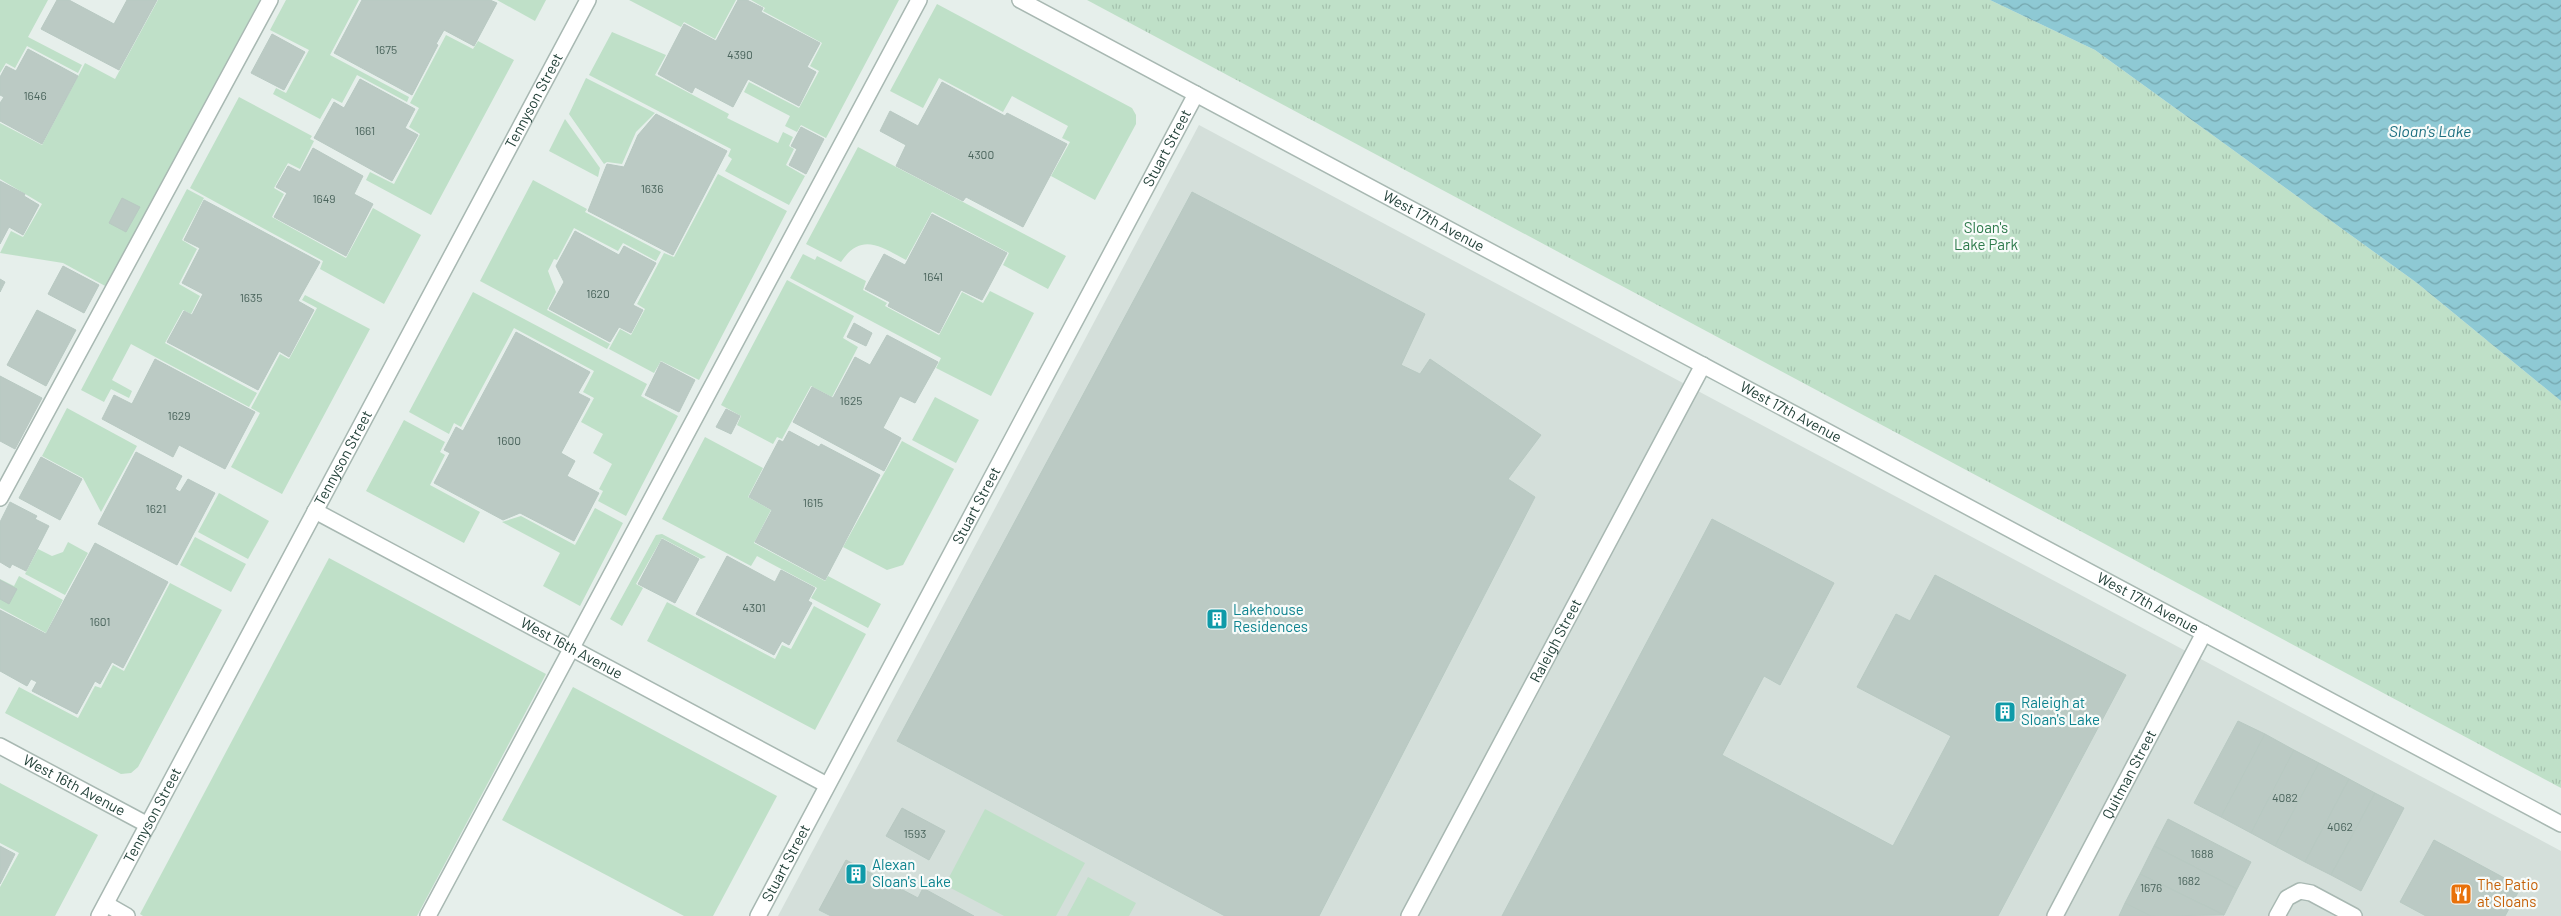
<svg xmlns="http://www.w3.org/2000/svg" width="2561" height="916" viewBox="0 0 2561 916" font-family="Barlow,sans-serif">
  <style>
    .built { fill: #d4dfda }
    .green { fill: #bfe0c8 }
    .park { fill: url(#park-tufts) }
    .water { fill: url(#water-waves) }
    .building { fill: #bbcac4; stroke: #b8c9c2 }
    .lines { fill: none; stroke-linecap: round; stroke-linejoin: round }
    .service-casing { stroke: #a8b8b2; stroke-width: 18 }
    .minor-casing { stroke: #a8b8b2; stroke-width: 18 }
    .tertiary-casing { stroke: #a8b8b2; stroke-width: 18 }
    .service { stroke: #fff; stroke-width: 15 }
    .minor { stroke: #fff; stroke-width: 15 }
    .tertiary { stroke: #fff; stroke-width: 15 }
    .labels { text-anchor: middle; stroke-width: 4.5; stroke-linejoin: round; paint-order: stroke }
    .number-label { font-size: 12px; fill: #4a645c }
    .street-label { font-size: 15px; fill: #24423a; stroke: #f7fbf9 }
    .park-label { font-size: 15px; fill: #2d7a4b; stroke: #f7fbf9 }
    .culture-label { font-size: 15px; fill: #0d838f; stroke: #f7fbf9; text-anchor: start }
    .food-label { font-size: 15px; fill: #c56008; stroke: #f7fbf9; text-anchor: start }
    .water-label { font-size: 16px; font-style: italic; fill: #1c6f80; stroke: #f7fbf9 }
  </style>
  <defs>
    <pattern id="park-tufts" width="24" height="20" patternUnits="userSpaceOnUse" patternTransform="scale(1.25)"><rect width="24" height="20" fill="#bfe0c8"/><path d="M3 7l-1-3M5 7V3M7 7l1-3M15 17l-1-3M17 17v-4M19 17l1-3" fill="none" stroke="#a4c1ad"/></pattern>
    <pattern id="water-waves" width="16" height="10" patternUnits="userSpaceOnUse" patternTransform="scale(1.25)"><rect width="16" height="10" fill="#8ec9d4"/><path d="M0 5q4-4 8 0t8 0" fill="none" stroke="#74a5ad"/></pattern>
  </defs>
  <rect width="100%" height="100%" fill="#e6efeb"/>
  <polygon class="built" points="1199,125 2561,851 2561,916 778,916"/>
  <g class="green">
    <polygon points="0,0 48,0 28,37 82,65 78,73 27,46 15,68 6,63 0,73"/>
    <polygon points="158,0 260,0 107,287 63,263 0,253 11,231 23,237 42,204 0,179 0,123 42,145 85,63 115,79"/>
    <polygon points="286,0 359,0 330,55 409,97 407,102 357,75 342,103 332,98 320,119 273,94 276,88 286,93 309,50 270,30"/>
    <polygon points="497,0 546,0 535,21"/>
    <polygon points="629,0 736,0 715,39 684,22 681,27"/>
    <polygon points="751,0 899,0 826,138 801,125 797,132 785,126 790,116 744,92 749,82 799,108 819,71 810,66 822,43 763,11 765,8"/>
    <polygon points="937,4 1132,108 1136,115 1136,124 1095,200 1051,176 1070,142 1062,138 1068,126 1012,96 1003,112 939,78 923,108 890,91"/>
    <polygon points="612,32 666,55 655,75 729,114 727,118 778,143 783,132 793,137 789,146 794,149 786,165 805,176 789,205 725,171 732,159 728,156 731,149 589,75"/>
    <polygon points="446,35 473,49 478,41 514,60 431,215 366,180 370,172 394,184 420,134 409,127 419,108 410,103"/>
    <polygon points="586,78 655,113 636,132 622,164 607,162 604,164 569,114"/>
    <polygon points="239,97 312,136 310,139 314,141 300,169 288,163 274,188 284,194 272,217 346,258 373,208 421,235 384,304 320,269 323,261 190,188"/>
    <polygon points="565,119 600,168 598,177 549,151"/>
    <path d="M858 147 1066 256 1048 289 1003 265 1009 253 932 212 906 260C880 246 861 232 841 262L806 244Z"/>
    <polygon points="718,174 787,211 699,380 661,361 654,373 609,349 620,329 631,335 645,309 637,304 664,253 674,257"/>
    <polygon points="533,180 587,209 585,212 661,252 656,261 623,243 618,251 574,228 557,260 554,259 548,271 556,292 547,310 610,344 607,349 480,281"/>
    <polygon points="187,189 204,198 182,240 197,249 179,284 200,296 191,314 183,310 165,343 257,393 249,407 131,344 112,380 132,391 129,398 111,389 104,402 81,390"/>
    <polygon points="803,254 815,260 817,256 866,281 863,290 887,303 885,306 939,335 962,292 983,303 990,291 1034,313 991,396 936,368 941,358 790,278"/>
    <polygon points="787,280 854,316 843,338 858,347 832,397 811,386 782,439 777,437 773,444 737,425 741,416 721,405"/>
    <polygon points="473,292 647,384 641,396 678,416 626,516 598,501 603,491 599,489 612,464 593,453 603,434 581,422 594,398 583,392 594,371 514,328 461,427 454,423 449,434 409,412"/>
    <polygon points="305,295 370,329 282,494 231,467 260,413 251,408 280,354 289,359 317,308 302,300"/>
    <polygon points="935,397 979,420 956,463 912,440"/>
    <polygon points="67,408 137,446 101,512 83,478 42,456"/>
    <polygon points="404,420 445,442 440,452 445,455 430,485 480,512 464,543 366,491"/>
    <polygon points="705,437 763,468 748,497 771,510 754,543 825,581 828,576 881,604 868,628 811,598 817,588 757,556 751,566 662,519"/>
    <polygon points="902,441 954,469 903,565 887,570 843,547"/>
    <polygon points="219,493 269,521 248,559 198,532"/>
    <polygon points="595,508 623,523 580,606 543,586 560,553 502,522 521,516 575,545"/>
    <polygon points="662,534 706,557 701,559 662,538 636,584 643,588 622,626 610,619 656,535"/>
    <polygon points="195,537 246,564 231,592 180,565"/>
    <polygon points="68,542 88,553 65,595 25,574 38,549 52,556 63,552"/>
    <polygon points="329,558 546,674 417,916 143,916 140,914"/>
    <polygon points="19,576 63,600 46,633 0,608 0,579 14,586"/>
    <polygon points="170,583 222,610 138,767 131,773 121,774 5,713 19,687 78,718 95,686 101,688 113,665 124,671"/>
    <polygon points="667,602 775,659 782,645 791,649 814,606 866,634 815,730 647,641"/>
    <polygon points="573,687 777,796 713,916 684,916 502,820"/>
    <polygon points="0,783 98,835 55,916 0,916 0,887 19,853 0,843"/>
    <polygon points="985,809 1085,863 1056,916 1004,916 945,885"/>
    <polygon points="1088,877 1136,903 1129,916 1067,916"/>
  </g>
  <polygon class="park" points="1087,0 1990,0 2095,50 2417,283 2561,401 2561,788"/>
  <polygon class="water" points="1990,0 2561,0 2561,401 2417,283 2095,50"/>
  <g class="building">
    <polygon points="57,0 69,0 114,24 127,0 157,0 119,70 41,29"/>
    <polygon points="362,0 490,0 497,3 474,46 444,30 436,44 438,45 412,95 334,53"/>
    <polygon points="738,0 747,0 763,8 761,12 820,43 807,67 816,72 799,106 748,79 733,107 695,87 692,93 658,74 684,24 716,41"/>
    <polygon points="272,34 305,52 284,90 251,73"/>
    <polygon points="28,49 78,76 42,144 0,121 0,103 4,97 0,95 0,77 6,66 16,71"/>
    <polygon points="360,79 415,109 405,128 418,135 392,181 314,138 334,102 344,108"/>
    <polygon points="942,82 1005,116 1007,113 1067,144 1023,227 966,197 963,201 896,166 906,145 880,131 890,111 918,126"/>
    <polygon points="656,114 727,151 673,255 588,211 607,164 624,167 638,135"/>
    <polygon points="801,127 824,139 806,174 789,165 797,149 791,146"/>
    <polygon points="313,148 363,176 354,194 373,204 346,256 274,217 287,193 276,187 288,166 300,172"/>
    <polygon points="0,181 25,194 24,196 39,205 23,235 9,227 0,244"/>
    <polygon points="1192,192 1425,314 1401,365 1420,374 1430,359 1541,435 1508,479 1535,497 1319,916 1225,916 897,741"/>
    <polygon points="122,198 140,207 126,232 109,223"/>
    <polygon points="204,200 320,262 298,301 314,310 289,357 279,351 258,390 167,342 184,311 192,315 203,294 182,283 200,248 184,240"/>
    <polygon points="932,214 1007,253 982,300 961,290 939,333 888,306 890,302 865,289 884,254 905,265"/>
    <polygon points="575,231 619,255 624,246 656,263 633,305 643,310 631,333 619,327 610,342 549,309 564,282 556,266"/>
    <polygon points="63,266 99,285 84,313 48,294"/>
    <polygon points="0,279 5,282 0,292"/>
    <polygon points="37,310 76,330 46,386 7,365"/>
    <polygon points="854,323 872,333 866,346 847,337"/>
    <polygon points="516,332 590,372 578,393 590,399 561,453 575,461 567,476 599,493 574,541 520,513 503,520 434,483 450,453 444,450 456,427 463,431"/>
    <polygon points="887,335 938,362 915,403 900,396 883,428 901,438 884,471 793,422 812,387 833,398 855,357 870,365"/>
    <polygon points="155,359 255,412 225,469 179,445 173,457 102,419 114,395 132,404"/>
    <polygon points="661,362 695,380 679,412 645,395"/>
    <polygon points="0,376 42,398 15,449 0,441"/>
    <polygon points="726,409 740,416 731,434 716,427"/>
    <polygon points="789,431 819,447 821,444 880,475 825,580 755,542 772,510 749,497 779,440 783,442"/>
    <polygon points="136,452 182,476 175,489 180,492 188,479 215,493 177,565 98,524"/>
    <polygon points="41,457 82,479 60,520 19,498"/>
    <polygon points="10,502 37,516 35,519 49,526 26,571 12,564 10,568 0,562 0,522"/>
    <polygon points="1712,519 1834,583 1780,685 1764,676 1722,755 1893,846 1951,736 1857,687 1896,614 1910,621 1935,575 2126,675 1998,916 1502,916"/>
    <polygon points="662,539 699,559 675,603 638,584"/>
    <polygon points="95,543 168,582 123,668 112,662 100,684 95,681 77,714 32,691 37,682 31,679 27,686 0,671 0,610 46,634"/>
    <polygon points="727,556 775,582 781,570 815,588 808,601 812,603 789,645 782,641 774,655 696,614"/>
    <polygon points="0,580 17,589 9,604 0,599"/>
    <polygon points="2238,721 2265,734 2221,817 2194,803"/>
    <polygon points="2265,734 2294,750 2251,833 2221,817"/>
    <polygon points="2294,750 2319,763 2275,846 2251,833"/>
    <polygon points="2319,763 2349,779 2305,862 2275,846"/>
    <polygon points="2349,779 2375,793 2331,875 2305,862"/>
    <polygon points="2375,793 2404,808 2361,891 2331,875"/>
    <polygon points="902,808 945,831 929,860 886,836"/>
    <polygon points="2168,819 2251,862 2237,889 2154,846"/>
    <polygon points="2434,840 2521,887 2505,916 2426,916 2400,902"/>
    <polygon points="0,846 15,854 0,884"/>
    <polygon points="2154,846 2237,889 2224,915 2140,874"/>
    <polygon points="846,860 918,898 923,888 974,916 831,916 819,910"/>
    <polygon points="2140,874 2224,915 2151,916 2125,903"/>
    <polygon points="2125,903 2151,916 2119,916"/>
  </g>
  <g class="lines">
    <g class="service-casing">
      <g id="service">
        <polyline points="0,498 270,0"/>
        <polyline points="106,904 127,916"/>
        <polyline points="428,916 919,0"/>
        <polyline points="2277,916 2287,898 2300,891 2311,893 2354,916"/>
      </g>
    </g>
    <g class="minor-casing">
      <g id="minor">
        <path id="s1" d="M315 511 827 785"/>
        <path id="s2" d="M0 746 148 825"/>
        <path id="s3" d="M99 916 588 0"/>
        <path id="s4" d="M758 916 1196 94"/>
        <path id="s5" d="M1409 916 1703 365"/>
        <path id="s6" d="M2055 916 2204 633"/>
      </g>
    </g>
    <g class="tertiary-casing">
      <g id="tertiary">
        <path id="s7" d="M1020 0 2561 824"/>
      </g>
    </g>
    <use href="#service" class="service"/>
    <use href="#minor" class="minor"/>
    <use href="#tertiary" class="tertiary"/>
  </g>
  <defs>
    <g id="building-square" transform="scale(1.125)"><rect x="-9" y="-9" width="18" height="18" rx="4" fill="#0f9aa8" stroke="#f7fbf9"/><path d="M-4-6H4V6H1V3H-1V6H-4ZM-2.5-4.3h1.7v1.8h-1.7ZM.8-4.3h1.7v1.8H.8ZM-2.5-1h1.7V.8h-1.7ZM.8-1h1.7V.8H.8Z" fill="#fff"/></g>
    <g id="restaurant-square" transform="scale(1.125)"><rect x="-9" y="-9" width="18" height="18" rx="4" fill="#e8710a" stroke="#f7fbf9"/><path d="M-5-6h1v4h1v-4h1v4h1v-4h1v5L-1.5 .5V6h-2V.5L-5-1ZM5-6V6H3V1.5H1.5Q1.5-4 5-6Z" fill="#fff"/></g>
  </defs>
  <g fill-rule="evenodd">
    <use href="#building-square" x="1217" y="619"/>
    <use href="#building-square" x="2005" y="712"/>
    <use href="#building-square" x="856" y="874"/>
    <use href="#restaurant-square" x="2461" y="894"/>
  </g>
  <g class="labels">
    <g class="number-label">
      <text x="386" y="54">1675</text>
      <text x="740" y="59">4390</text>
      <text x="35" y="100">1646</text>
      <text x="365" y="135">1661</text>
      <text x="981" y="159">4300</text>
      <text x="652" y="193">1636</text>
      <text x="324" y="203">1649</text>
      <text x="933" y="281">1641</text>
      <text x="598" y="298">1620</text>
      <text x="251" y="302">1635</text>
      <text x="851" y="405">1625</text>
      <text x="179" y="420">1629</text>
      <text x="509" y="445">1600</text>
      <text x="813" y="507">1615</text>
      <text x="156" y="513">1621</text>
      <text x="754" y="612">4301</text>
      <text x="100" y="626">1601</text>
      <text x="2285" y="802">4082</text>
      <text x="2340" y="831">4062</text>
      <text x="915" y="838">1593</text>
      <text x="2202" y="858">1688</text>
      <text x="2189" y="885">1682</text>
      <text x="2151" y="892">1676</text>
    </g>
    <g class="street-label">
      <text dy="5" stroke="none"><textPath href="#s3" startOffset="924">Tennyson Street</textPath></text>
      <text dy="5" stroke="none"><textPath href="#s4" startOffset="870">Stuart Street</textPath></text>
      <text dy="5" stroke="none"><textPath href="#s7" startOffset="469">West 17th Avenue</textPath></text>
      <text dy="5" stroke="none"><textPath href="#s7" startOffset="874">West 17th Avenue</textPath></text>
      <text dy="5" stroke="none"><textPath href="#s3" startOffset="519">Tennyson Street</textPath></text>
      <text dy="5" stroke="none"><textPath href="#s4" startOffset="465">Stuart Street</textPath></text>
      <text dy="5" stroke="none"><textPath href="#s7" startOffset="1279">West 17th Avenue</textPath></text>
      <text dy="5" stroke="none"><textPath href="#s5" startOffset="312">Raleigh Street</textPath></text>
      <text dy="5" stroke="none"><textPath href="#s1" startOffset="291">West 16th Avenue</textPath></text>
      <text dy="5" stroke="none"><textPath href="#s6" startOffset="160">Quitman Street</textPath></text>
      <text dy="5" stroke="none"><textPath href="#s2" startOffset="84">West 16th Avenue</textPath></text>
      <text dy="5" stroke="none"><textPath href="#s3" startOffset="114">Tennyson Street</textPath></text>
      <text dy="5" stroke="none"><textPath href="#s4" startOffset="60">Stuart Street</textPath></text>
    </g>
    <g class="park-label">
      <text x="1986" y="233">Sloan's<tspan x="1986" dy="17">Lake Park</tspan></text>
    </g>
    <g class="culture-label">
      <text x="1233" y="615">Lakehouse<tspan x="1233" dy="17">Residences</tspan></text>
      <text x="2021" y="708">Raleigh at<tspan x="2021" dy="17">Sloan's Lake</tspan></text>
      <text x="872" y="870">Alexan<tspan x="872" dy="17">Sloan's Lake</tspan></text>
    </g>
    <g class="food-label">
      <text x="2477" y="890">The Patio<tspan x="2477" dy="17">at Sloans</tspan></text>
    </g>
    <g class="water-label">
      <text x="2430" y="137">Sloan's Lake</text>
    </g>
  </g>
</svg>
